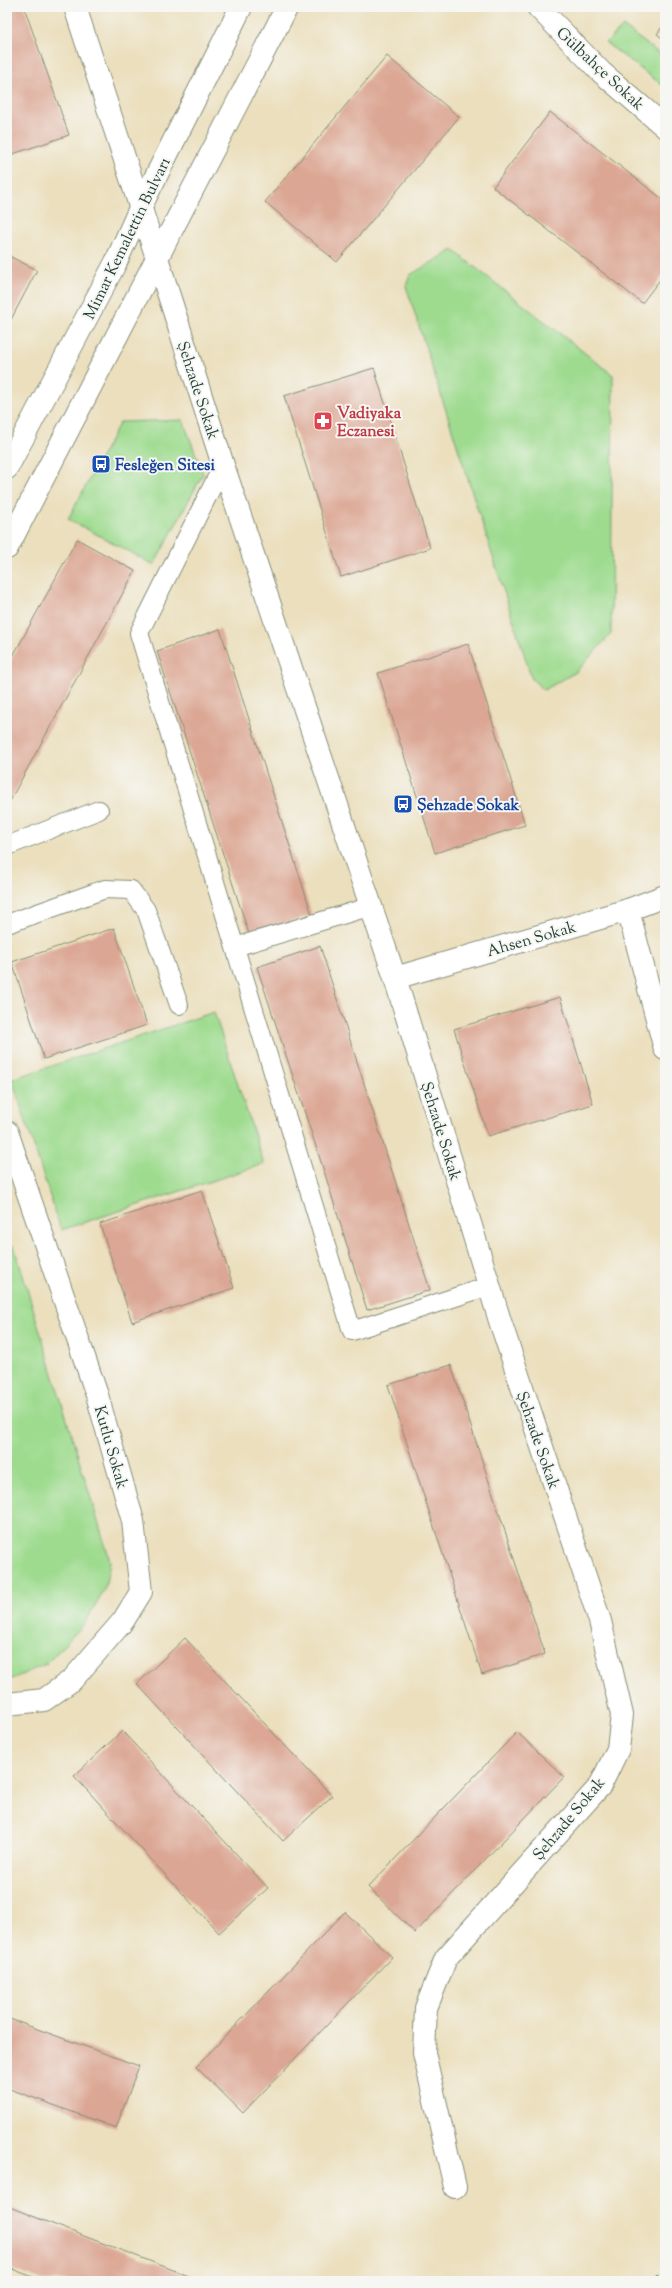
<svg xmlns="http://www.w3.org/2000/svg" width="672" height="2288" viewBox="0 0 672 2288" font-family="'Sorts Mill Goudy',serif">
  <style>
    .green { fill: #9edb8f; stroke: #5e8c62 }
    .building { fill: #dba693 }
    .lines { fill: none; stroke-linecap: round; stroke-linejoin: round }
    .lane-casing { stroke: #858e78; stroke-width: 20 }
    .street-casing { stroke: #858e78; stroke-width: 24 }
    .secondary-casing { stroke: #858e78; stroke-width: 24 }
    .path { stroke: #858e78; stroke-width: 2.5; stroke-dasharray: 3 3; stroke-linecap: butt }
    .lane { stroke: #fff; stroke-width: 18 }
    .street { stroke: #fff; stroke-width: 22 }
    .secondary { stroke: #fff; stroke-width: 22 }
    .labels { text-anchor: middle; stroke-width: 4; stroke-linejoin: round; paint-order: stroke }
    .street-label { font-size: 16px; fill: #1f3d34; stroke: #f6f6f2 }
    .health-label { font-size: 16px; font-weight: bold; fill: #be3a42; stroke: #f6f6f2; text-anchor: start }
    .transit-label { font-size: 16px; font-weight: bold; fill: #164399; stroke: #f6f6f2; text-anchor: start }
  </style>
  <rect width="100%" height="100%" fill="#f6f6f2"/>
  <filter id="ink" filterUnits="userSpaceOnUse"><feTurbulence type="fractalNoise" baseFrequency=".025" numOctaves="2"/><feDisplacementMap in="SourceGraphic" scale="8" xChannelSelector="R" yChannelSelector="G"/><feConvolveMatrix kernelMatrix="1 2 1 2 8 2 1 2 1" color-interpolation-filters="sRGB"/></filter>
  <filter id="wash" filterUnits="userSpaceOnUse"><feTurbulence type="fractalNoise" baseFrequency=".012" numOctaves="4" result="noise"/><feDisplacementMap in="SourceGraphic" scale="16" xChannelSelector="R" yChannelSelector="G"/><feGaussianBlur stdDeviation="0.9" result="paint"/><feColorMatrix in="noise" values="0 0 0 0 0 0 0 0 0 0 0 0 0 0 0 0 0 1.4 0 .05"/><feComposite in="paint" operator="in"/></filter>
  <g filter="url(#wash)">
    <rect width="100%" height="100%" fill="#ebdfbd"/>
    <g class="green">
      <polygon points="623,26 665,58 665,87 606,43"/>
      <polygon points="453,250 613,375 611,634 576,672 544,690 532,679 406,286 410,275"/>
      <polygon points="183,420 203,474 154,565 68,519 120,422"/>
      <polygon points="214,1012 264,1164 61,1230 12,1079"/>
      <polygon points="14,1246 110,1561 105,1588 85,1623 46,1664 7,1681 7,1249"/>
    </g>
    <g id="blocks">
      <g class="building">
        <polygon points="7,7 24,7 69,135 7,156"/>
        <polygon points="665,23 665,40 657,34"/>
        <polygon points="387,56 459,117 337,262 265,202"/>
        <polygon points="550,112 665,201 665,273 642,303 493,187"/>
        <polygon points="7,255 37,270 7,327"/>
        <polygon points="374,368 430,548 341,577 284,396"/>
        <polygon points="77,539 135,571 7,806 7,667"/>
        <polygon points="220,629 312,915 249,934 157,651"/>
        <polygon points="468,644 525,825 435,853 378,673"/>
        <polygon points="114,928 147,1025 44,1059 12,962"/>
        <polygon points="320,946 430,1290 367,1310 324,1171 257,967"/>
        <polygon points="560,997 593,1104 488,1136 454,1029"/>
        <polygon points="202,1190 234,1288 132,1322 100,1224"/>
        <polygon points="451,1365 545,1654 482,1675 388,1385"/>
        <polygon points="185,1638 332,1796 283,1841 137,1684"/>
        <polygon points="122,1731 268,1888 219,1933 74,1776"/>
        <polygon points="517,1732 564,1777 415,1933 368,1887"/>
        <polygon points="345,1912 392,1957 243,2113 196,2067"/>
        <polygon points="7,2018 139,2066 116,2128 7,2088"/>
        <polygon points="7,2206 55,2225 202,2281 43,2281 7,2267"/>
      </g>
    </g>
  </g>
  <g filter="url(#ink)">
    <use href="#blocks" fill-opacity="0" stroke="#858e78" stroke-width="1"/>
    <g class="lines">
      <g class="lane-casing">
        <g id="lane">
          <polyline points="223,465 139,633 352,1331 489,1286"/>
          <polyline points="7,846 99,810"/>
          <polyline points="7,924 105,889 131,890 146,910 179,1005"/>
          <polyline points="235,947 372,906"/>
        </g>
      </g>
      <g class="street-casing">
        <g id="street">
          <polyline points="538,7 601,72 665,127"/>
          <polyline points="157,258 223,465 395,978 500,1321 600,1621 622,1715 618,1749 600,1786 446,1958 426,2008 424,2053 455,2187"/>
          <polyline points="628,910 665,1049"/>
          <polyline points="7,1132 97,1395 133,1521 141,1592 123,1621 72,1680 44,1700 7,1704"/>
        </g>
      </g>
      <g class="secondary-casing">
        <g id="secondary">
          <polyline points="75,7 157,258"/>
          <polyline points="7,468 116,262 141,206 241,7"/>
          <polyline points="7,548 287,7"/>
          <polyline points="395,978 628,910 665,896"/>
        </g>
      </g>
      <polyline class="path" points="646,2281 665,2272"/>
      <use href="#lane" class="lane"/>
      <use href="#street" class="street"/>
      <use href="#secondary" class="secondary"/>
    </g>
  </g>
  <defs>
    <g id="pharmacy-square" transform="scale(1)"><rect x="-9" y="-9" width="18" height="18" rx="4" fill="#e0444e" stroke="#f6f6f2"/><path d="M-2-6h4v4h4v4h-4v4h-4v-4h-4v-4h4Z" fill="#fff"/></g>
    <g id="bus-square" transform="scale(1)"><rect x="-9" y="-9" width="18" height="18" rx="4" fill="#1a4fb4" stroke="#f6f6f2"/><path d="M-5-6H5V4H4V6H2V4H-2V6H-4V4H-5ZM-3.5-4V0h7V-4ZM-3.5 1.2v1.5H-2V1.2ZM2 1.2v1.5H3.5V1.2Z" fill="#fff"/></g>
  </defs>
  <g fill-rule="evenodd">
    <use href="#pharmacy-square" x="323" y="421"/>
    <use href="#bus-square" x="101" y="464"/>
    <use href="#bus-square" x="403" y="804"/>
  </g>
  <g class="labels">
    <g class="street-label">
      <text transform="translate(601 68) rotate(43)" y="6">Gülbahçe Sokak</text>
      <text transform="translate(126 238) rotate(-64)" y="6">Mimar Kemalettin Bulvarı</text>
      <text transform="translate(199 390) rotate(72)" y="6">Şehzade Sokak</text>
      <text transform="translate(531 938) rotate(-16)" y="6">Ahsen Sokak</text>
      <text transform="translate(442 1131) rotate(73)" y="6">Şehzade Sokak</text>
      <text transform="translate(539 1440) rotate(71)" y="6">Şehzade Sokak</text>
      <text transform="translate(112 1447) rotate(74)" y="6">Kutlu Sokak</text>
      <text transform="translate(568 1818) rotate(-50)" y="6">Şehzade Sokak</text>
    </g>
    <g class="health-label">
      <text x="337" y="418">Vadiyaka<tspan x="337" dy="18">Eczanesi</tspan></text>
    </g>
    <g class="transit-label">
      <text x="115" y="470">Fesleğen Sitesi</text>
      <text x="417" y="810">Şehzade Sokak</text>
    </g>
  </g>
  <rect width="672" height="2288" fill="none" stroke="#f6f6f2" stroke-width="24"/>
</svg>
